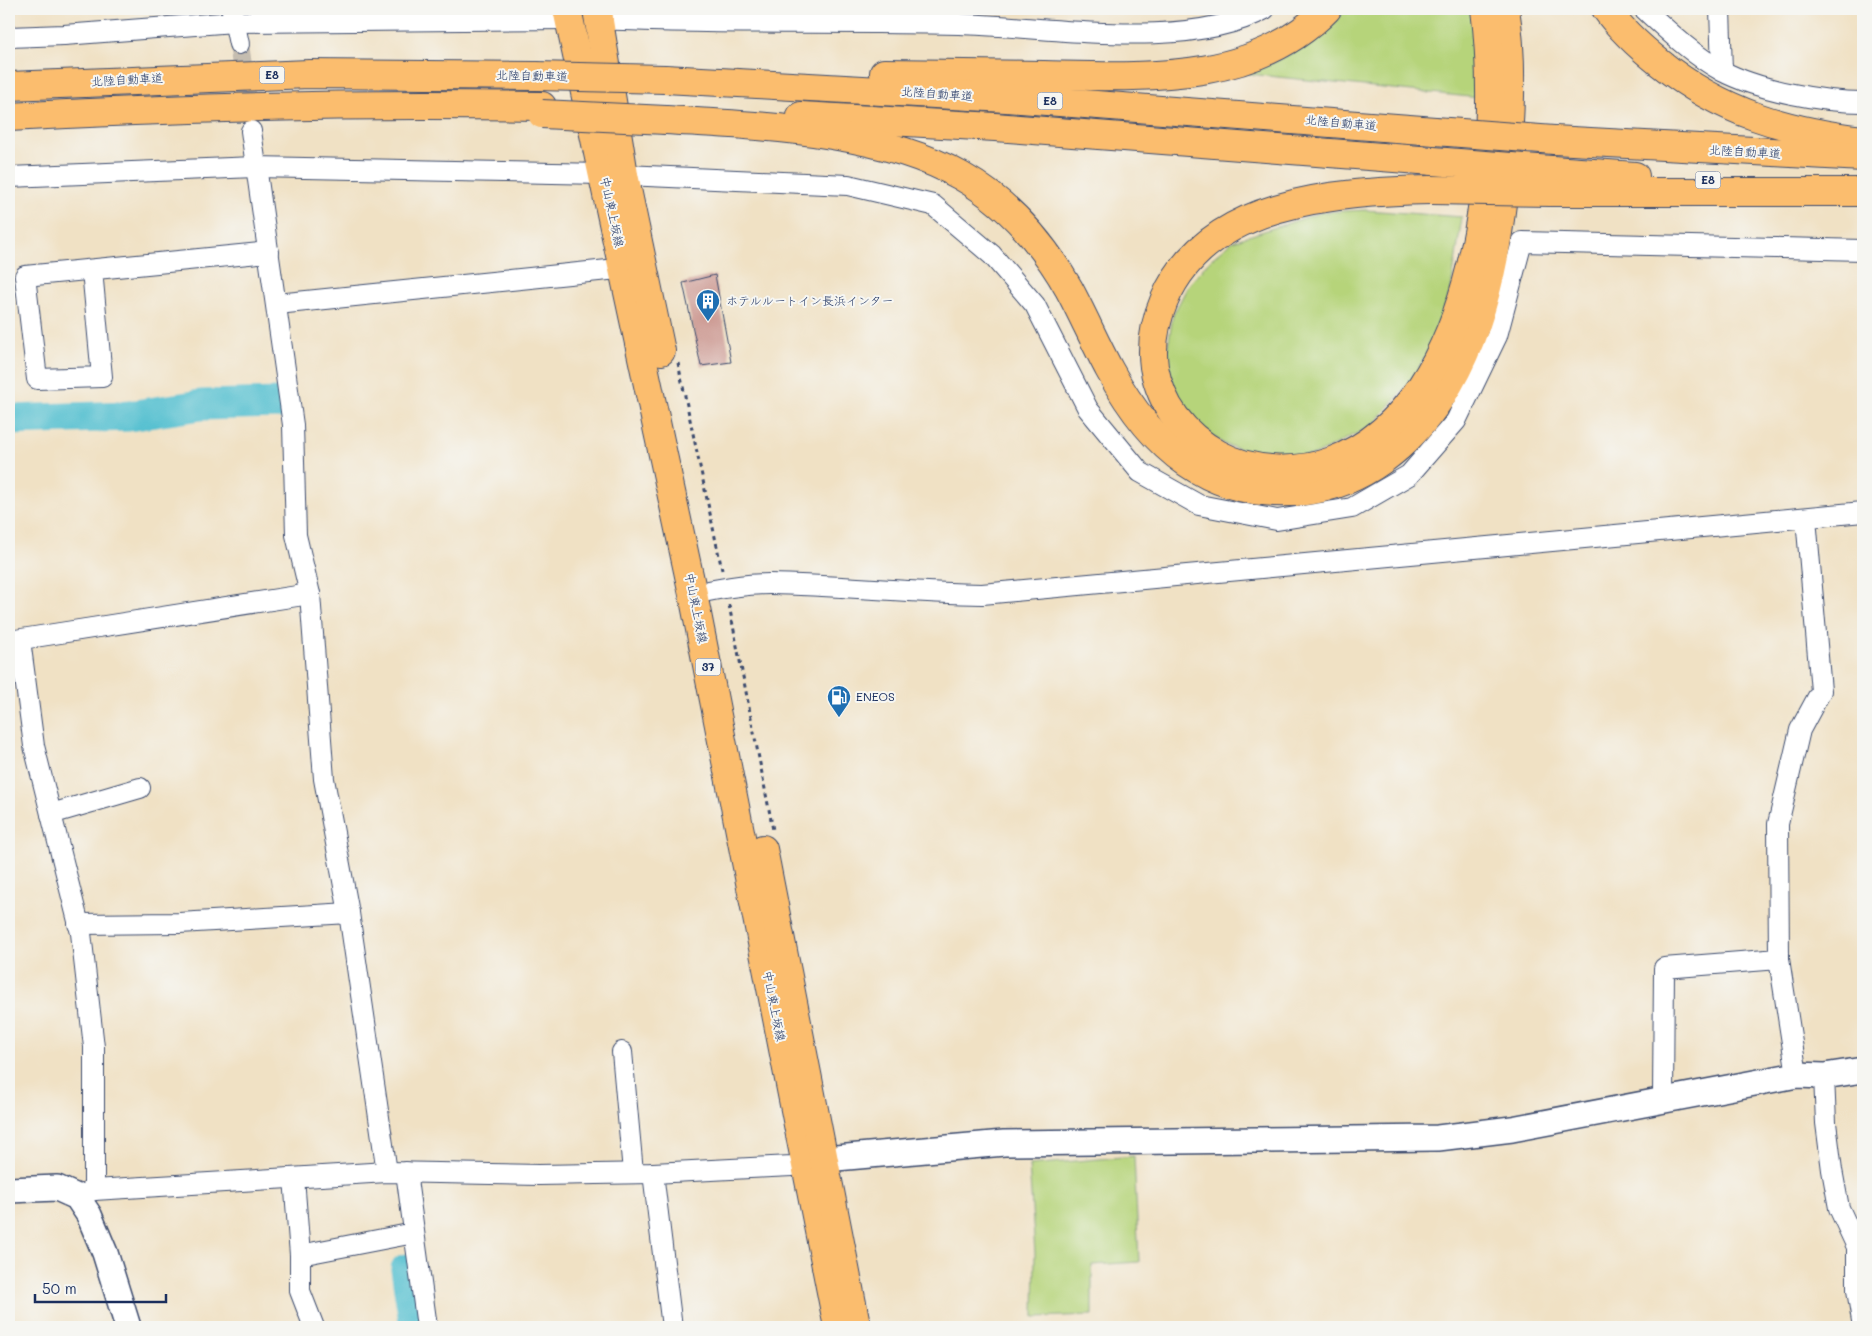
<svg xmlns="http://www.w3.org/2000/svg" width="1872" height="1336" viewBox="0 0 1872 1336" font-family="Mali,'Klee One',sans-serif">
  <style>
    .green { fill: #b6d47a; stroke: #68826c }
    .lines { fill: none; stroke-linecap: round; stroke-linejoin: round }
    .river { stroke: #55c0d0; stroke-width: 31 }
    .building { fill: #cd9b94 }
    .minor-tunnel { stroke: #c5bdb0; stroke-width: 20; stroke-dasharray: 20 10; stroke-linecap: butt }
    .minor-casing { stroke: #3b4a6d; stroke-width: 22 }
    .tertiary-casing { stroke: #3b4a6d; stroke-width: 28 }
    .primary-casing { stroke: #3b4a6d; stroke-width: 30 }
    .motorway-casing { stroke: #3b4a6d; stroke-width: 30 }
    .path { stroke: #3b4a6d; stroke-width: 3; stroke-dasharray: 4 4; stroke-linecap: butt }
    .minor { stroke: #fff; stroke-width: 20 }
    .tertiary { stroke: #fff; stroke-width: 25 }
    .primary { stroke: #fbbd6e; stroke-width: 28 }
    .motorway { stroke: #fbbd6e; stroke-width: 28 }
    .motorway-bridge-casing { stroke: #3b4a6d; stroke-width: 30; stroke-linecap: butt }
    .motorway-bridge { stroke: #fbbd6e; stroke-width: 28 }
    .labels { text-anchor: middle; stroke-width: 4; stroke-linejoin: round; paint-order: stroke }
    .shield { fill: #f6f6f2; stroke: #5d6b8a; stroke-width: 1 }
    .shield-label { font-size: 11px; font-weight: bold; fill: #1b2f5e }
    .street-label { font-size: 12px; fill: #1b2f5e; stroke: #f6f6f2 }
    .poi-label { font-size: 12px; fill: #1b2f5e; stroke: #f6f6f2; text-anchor: start }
  </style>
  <rect width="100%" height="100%" fill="#f6f6f2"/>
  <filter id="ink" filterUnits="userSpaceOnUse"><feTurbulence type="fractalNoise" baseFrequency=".02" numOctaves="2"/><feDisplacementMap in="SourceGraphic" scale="10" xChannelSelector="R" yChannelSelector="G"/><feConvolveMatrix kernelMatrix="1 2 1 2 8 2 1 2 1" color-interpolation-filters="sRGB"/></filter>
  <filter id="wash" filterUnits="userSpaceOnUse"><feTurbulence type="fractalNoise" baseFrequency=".0096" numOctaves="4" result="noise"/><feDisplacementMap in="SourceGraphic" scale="20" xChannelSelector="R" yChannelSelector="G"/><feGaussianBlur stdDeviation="1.12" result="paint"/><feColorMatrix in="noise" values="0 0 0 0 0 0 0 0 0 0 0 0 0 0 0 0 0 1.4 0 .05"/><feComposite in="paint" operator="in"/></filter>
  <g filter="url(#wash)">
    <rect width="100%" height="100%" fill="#f0e1c4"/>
    <g class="green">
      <path d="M1346 9H1474L1479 98 1249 74C1284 57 1323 42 1346 9Z"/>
      <polygon points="1365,210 1462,217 1451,289 1426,355 1411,381 1373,425 1315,455 1276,458 1226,445 1195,425 1178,396 1166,359 1173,315 1188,286 1209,261 1233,241 1323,212"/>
      <polygon points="1134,1156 1139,1262 1092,1265 1092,1315 1034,1317 1035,1253 1029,1165"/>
    </g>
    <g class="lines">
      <g class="river">
        <polyline points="9,420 129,416 201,405 282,403"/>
        <polyline points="406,1269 415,1327"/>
      </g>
    </g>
    <g id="blocks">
      <polygon class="building" points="715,275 731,362 701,366 683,283"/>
    </g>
  </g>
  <g filter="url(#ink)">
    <use href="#blocks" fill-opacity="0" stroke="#3b4a6d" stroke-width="1"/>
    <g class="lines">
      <polyline class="minor-tunnel" points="239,44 250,121"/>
      <g class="minor-casing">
        <g id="minor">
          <path d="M1644 9C1668 31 1693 55 1722 71 1758 90 1822 102 1863 102"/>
          <polyline points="1720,9 1722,71"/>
          <polyline points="232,11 239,44"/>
          <path d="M599 19C719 25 839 21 959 24 1047 26 1186 52 1265 9"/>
          <polyline points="9,37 64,35 234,22 570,19"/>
          <polyline points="251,131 293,425 296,535 310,594 324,779 349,913 387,1172"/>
          <polyline points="9,177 255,167 603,174 848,185 933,205 992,255 1035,305 1088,409 1140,472 1199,505 1277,520 1352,508 1409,475 1456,421 1497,336 1522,242 1863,250"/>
          <polyline points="92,270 102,377 37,379 25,276 269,252"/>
          <polyline points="277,304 637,267"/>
          <path d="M693 594C718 589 743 584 769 584 840 585 910 593 982 594L1863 512"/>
          <polyline points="20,640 34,746 51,814 140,788"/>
          <polyline points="9,641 310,594"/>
          <polyline points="51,814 81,933 94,1047 94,1190 81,1195"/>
          <polyline points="78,924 179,923 349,913"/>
          <polyline points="1779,959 1797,1075"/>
          <polyline points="622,1052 633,1172"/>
          <polyline points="1824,1076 1826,1123 1832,1170 1839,1208 1857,1247 1857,1290 1863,1327"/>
          <polyline points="1663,1099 1664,968 1779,959 1778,824 1800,730 1821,691 1806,518"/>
          <polyline points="406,1172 427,1327"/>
          <polyline points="653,1173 672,1327"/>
          <polyline points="294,1178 300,1255 300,1291 314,1327"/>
          <polyline points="94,1190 387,1172 539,1175 653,1173 792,1166 818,1161"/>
          <polyline points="300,1255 414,1233"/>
        </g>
      </g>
      <g class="tertiary-casing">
        <g id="tertiary">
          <polyline points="825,1159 1004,1143 1438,1138 1512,1129 1797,1075 1824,1076 1863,1070"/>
          <polyline points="9,1190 57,1188 77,1197 89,1215 105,1253 128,1327"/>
        </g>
      </g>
      <g class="primary-casing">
        <g id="primary">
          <polyline points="567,9 693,594 838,1327"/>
          <polyline points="597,9 624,175 661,351"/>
          <polyline points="763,849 855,1319"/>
        </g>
      </g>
      <g class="motorway-casing">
        <g id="motorway">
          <polyline points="598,9 599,19"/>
          <path d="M1606 9C1621 30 1640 47 1660 63 1721 112 1786 131 1863 140"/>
          <path d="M884 73C937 74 991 74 1044 75 1141 77 1254 85 1327 9"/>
          <polyline points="665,79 1006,98 1435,131"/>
          <polyline points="9,86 309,74 536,76"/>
          <polyline points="801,116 995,127 1433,161"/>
          <path d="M9 117C186 107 364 103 542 106"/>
          <path d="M666 120C758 126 879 129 961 176 1007 202 1043 243 1069 289 1083 315 1095 343 1109 369 1151 447 1210 501 1305 491 1363 484 1410 445 1441 397 1490 321 1502 226 1508 139 1511 96 1512 51 1505 9"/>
          <polyline points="1554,140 1863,157"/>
          <polyline points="1552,170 1635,176"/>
          <path d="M1431 190C1336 192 1206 200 1164 301 1155 322 1151 345 1154 367 1161 405 1184 435 1218 454 1251 472 1296 474 1332 461 1482 405 1502 145 1485 9"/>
          <polyline points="1550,192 1863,192"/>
        </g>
      </g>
      <g class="path">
        <polyline points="678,363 722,570"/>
        <polyline points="729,605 773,830"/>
      </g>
      <use href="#minor" class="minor"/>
      <use href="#tertiary" class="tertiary"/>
      <use href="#primary" class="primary"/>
      <use href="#motorway" class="motorway"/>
      <g class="motorway-bridge-casing">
        <g id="motorway-bridge">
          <polyline points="536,76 665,79"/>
          <polyline points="542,114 666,120"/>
          <polyline points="1435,131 1554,140"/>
          <polyline points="1433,161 1552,170"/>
          <polyline points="1431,190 1550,192"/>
        </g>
      </g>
      <use href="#motorway-bridge" class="motorway-bridge"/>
    </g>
  </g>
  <defs>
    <g id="building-pin" transform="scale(1.25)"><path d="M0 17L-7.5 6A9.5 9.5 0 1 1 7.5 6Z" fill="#1f6fb2" stroke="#f6f6f2"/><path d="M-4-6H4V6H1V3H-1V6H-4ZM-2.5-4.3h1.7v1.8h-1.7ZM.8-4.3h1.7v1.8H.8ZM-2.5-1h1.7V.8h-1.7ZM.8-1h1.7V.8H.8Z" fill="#fff"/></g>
    <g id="fuel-pin" transform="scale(1.25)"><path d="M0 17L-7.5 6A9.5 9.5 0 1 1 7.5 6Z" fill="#1f6fb2" stroke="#f6f6f2"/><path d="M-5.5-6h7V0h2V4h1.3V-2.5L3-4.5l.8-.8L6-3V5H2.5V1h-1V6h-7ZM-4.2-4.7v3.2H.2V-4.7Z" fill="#fff"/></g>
  </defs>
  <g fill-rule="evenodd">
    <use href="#building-pin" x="708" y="301"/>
    <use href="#fuel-pin" x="839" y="697"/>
  </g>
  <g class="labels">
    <g class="shield">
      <rect x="259.5" y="66.5" width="25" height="17" rx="4"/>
      <rect x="1037.5" y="92.5" width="25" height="17" rx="4"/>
      <rect x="1695.5" y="171.5" width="25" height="17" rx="4"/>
      <rect x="695.5" y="658.5" width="25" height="17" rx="4"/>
    </g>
    <g class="shield-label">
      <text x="272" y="79">E8</text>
      <text x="1050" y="105">E8</text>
      <text x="1708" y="184">E8</text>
      <text x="708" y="671">37</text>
    </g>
    <g class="street-label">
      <text transform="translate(532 76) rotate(1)" y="4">北陸自動車道</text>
      <text transform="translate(127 80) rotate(-3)" y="4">北陸自動車道</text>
      <text transform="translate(937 94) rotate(4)" y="4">北陸自動車道</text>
      <text transform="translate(1341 123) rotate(5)" y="4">北陸自動車道</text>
      <text transform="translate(1745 152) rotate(3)" y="4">北陸自動車道</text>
      <text transform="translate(612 212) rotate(78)" y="4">中山東上坂線</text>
      <text transform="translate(696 608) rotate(79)" y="4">中山東上坂線</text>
      <text transform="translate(774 1006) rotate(79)" y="4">中山東上坂線</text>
    </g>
    <g class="poi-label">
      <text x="726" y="305">ホテルルートイン長浜インター</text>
      <text x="856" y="701">ENEOS</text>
    </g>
  </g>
  <rect width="1872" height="1336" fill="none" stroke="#f6f6f2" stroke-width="30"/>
  <path d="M35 1294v8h131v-8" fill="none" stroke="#1b2f5e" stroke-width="2.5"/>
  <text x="42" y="1294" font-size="15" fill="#1b2f5e" stroke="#f6f6f2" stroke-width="4" paint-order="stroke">50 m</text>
</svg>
